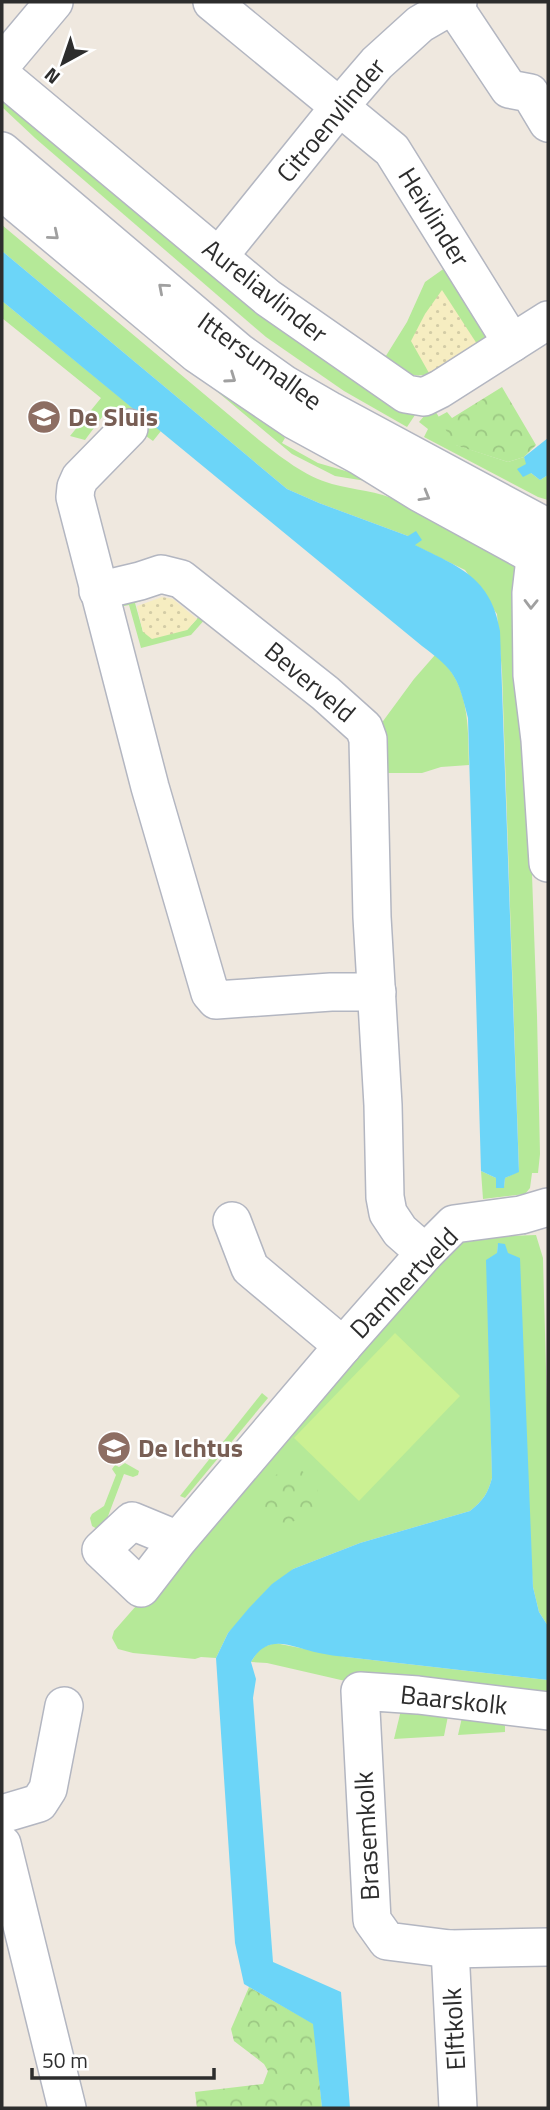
<svg xmlns="http://www.w3.org/2000/svg" width="550" height="2110" viewBox="0 0 550 2110" font-family="'Titillium Web',sans-serif">
  <style>
    .grass { fill: #b5e998 }
    .forest { fill: url(#forest-crowns) }
    .sand { fill: url(#sand-dots) }
    .pitch { fill: #cbf193 }
    .water { fill: #6cd5f8 }
    .lines { fill: none; stroke-linecap: round; stroke-linejoin: round }
    .minor-casing { stroke: #b3b6c1; stroke-width: 40 }
    .minor { stroke: #fff; stroke-width: 37 }
    .oneway { stroke: #a0a0a0 }
    .labels { text-anchor: middle; stroke-width: 5; stroke-linejoin: round; paint-order: stroke }
    .street-label { font-size: 26px; fill: #2d2d2d; stroke: #fff }
    .education-label { font-size: 26px; font-weight: bold; fill: #785e54; stroke: #fff; text-anchor: start }
  </style>
  <defs>
    <pattern id="forest-crowns" width="20" height="18" patternUnits="userSpaceOnUse" patternTransform="scale(1.75)"><rect width="20" height="18" fill="#b5e998"/><path d="M2 6a3 3 0 1 1 6 0M12 15a3 3 0 1 1 6 0" fill="none" stroke="#9cc883"/></pattern>
    <pattern id="sand-dots" width="8" height="8" patternUnits="userSpaceOnUse" patternTransform="scale(1.75)"><rect width="8" height="8" fill="#f6edc1"/><path d="M2 2h.1M6 6h.1" fill="none" stroke="#d3cca6" stroke-width="1.8" stroke-linecap="round"/></pattern>
  </defs>
  <rect width="100%" height="100%" fill="#efe8df"/>
  <g class="grass">
    <polygon points="2,90 417,412 407,427 344,391 266,337 35,138 2,107"/>
    <path d="M2 225 259 440C281 457 304 476 332 484 354 490 378 491 399 501 440 521 478 544 517 566L522 593 537 1015 540 1154 538 1173H532L530 1188 525 1194 483 1199 481 1171 496 1178 504 1187 505 1178 519 1171 502 672 497 614 465 570 414 545 408 536 319 503 287 489 2 251Z"/>
    <polygon points="63,263 241,399 285,438 282,443 318,463 363,476 372,482 335,476 292,454"/>
    <path d="M449 265 493 329 489 347 435 380 429 373C412 381 399 368 384 359L407 322 425 282Z"/>
    <polygon points="2,301 161,431 153,441 108,409 85,440 70,436 101,398 2,318"/>
    <polygon points="434,409 456,445 508,462 524,457 531,473 540,480 548,475 548,500 538,497 424,437 428,429 419,422 425,415"/>
    <polygon points="141,592 144,600 135,603 143,632 187,630 202,613 207,617 191,635 141,648 129,605 114,608"/>
    <path d="M435 655C470 681 468 726 469 765L441 767 422 773H377L375 732 414 679Z"/>
    <path d="M536 1235 543 1258 548 1444V1626L539 1612 533 1587 507 1253 498 1244 489 1338 492 1478C488 1493 483 1501 470 1511L360 1543 293 1569 228 1633 216 1658 201 1657 195 1659 133 1653 118 1649 112 1638 114 1631 424 1278 461 1241 477 1237Z"/>
    <polygon points="262,1393 268,1398 185,1498 180,1496"/>
    <polygon points="125,1463 139,1471 138,1475 133,1477 124,1474 102,1532 92,1526 90,1518 92,1514 104,1506 116,1475 112,1469 115,1465 119,1467"/>
    <polygon points="275,1643 346,1657 548,1680 548,1705 354,1683 267,1663 251,1662 260,1648"/>
    <polygon points="402,1706 449,1711 444,1736 394,1739"/>
    <polygon points="463,1713 505,1717 505,1732 458,1735"/>
  </g>
  <g class="forest">
    <polygon points="502,387 536,445 524,457 508,462 455,445 438,417 447,412 452,418"/>
    <path d="M283 1470 302 1471 318 1483V1503C296 1524 292 1526 262 1519 259 1495 261 1484 283 1470Z"/>
    <polygon points="249,1987 314,2024 322,2108 197,2108 195,2092 263,2084 268,2071 264,2064 234,2041 231,2029"/>
  </g>
  <g class="sand">
    <polygon points="442,290 477,344 429,373 411,341 425,314"/>
    <polygon points="162,597 173,599 197,619 187,630 152,639 143,632 137,606"/>
  </g>
  <polygon class="pitch" points="395,1333 460,1396 359,1501 294,1438"/>
  <g class="water">
    <path d="M2 251 287 489 319 503 408 536 416 531 422 540 415 545C459 567 491 577 500 631L519 1172 505 1178 504 1188H496V1178L481 1171 468 718C458 678 456 671 422 646L2 301Z"/>
    <polygon points="548,438 548,475 540,480 531,473 523,477 517,469 526,464 524,457"/>
    <path d="M498 1243 505 1244 508 1253 520 1258 533 1587 539 1612 548 1626V1680L346 1657C337 1656 328 1655 319 1653 292 1648 269 1631 251 1662L256 1679 253 1698 273 1962 341 1992 350 2108H322L313 2024 244 1984 235 1943 216 1658 228 1633 249 1608 272 1584 293 1569 360 1543 470 1511C483 1501 488 1493 492 1478L486 1260 497 1253Z"/>
  </g>
  <g class="lines">
    <g class="minor-casing">
      <g id="minor">
        <polyline points="212,2 392,150 512,343"/>
        <polyline points="453,5 509,89 530,93 548,123"/>
        <polyline points="2,64 54,2"/>
        <polyline points="2,76 268,298 406,394 424,397 440,389 548,320"/>
        <polyline points="2,151 239,352 284,384 329,410 548,528"/>
        <polyline points="2,191 197,354 235,380 294,420 360,456 420,493 548,563"/>
        <polyline points="219,256 340,106 377,63 420,24 458,2"/>
        <polyline points="129,428 80,478 76,487 75,497 150,787 210,993 216,1000 331,992 377,992"/>
        <polyline points="548,539 534,567 531,593 532,675 540,740 548,863"/>
        <polyline points="98,591 140,581 161,574 181,579 325,693 364,728 368,739 372,917 383,1105 385,1197 388,1213 400,1231 425,1253"/>
        <polyline points="232,1221 250,1268 343,1346"/>
        <polyline points="178,1540 132,1521 101,1550 141,1588 178,1540 343,1346 425,1253 454,1224 521,1215 548,1207"/>
        <polyline points="548,1711 418,1695 360,1691 372,1920 387,1941 450,1949 548,1947"/>
        <polyline points="2,1814 39,1803 48,1789 64,1706"/>
        <polyline points="2,1844 67,2108"/>
        <polyline points="450,1949 458,2108"/>
      </g>
    </g>
    <use href="#minor" class="minor"/>
  </g>
  <defs><path id="oneway-chevron" d="M-2-3.5L2.5 0L-2 3.5" fill="none" stroke-width="1.6" stroke-linecap="round" stroke-linejoin="round" transform="scale(1.75)"/></defs>
  <g class="oneway">
    <use href="#oneway-chevron" transform="translate(54 235) rotate(40)"/>
    <use href="#oneway-chevron" transform="translate(163 288) rotate(-139)"/>
    <use href="#oneway-chevron" transform="translate(231 378) rotate(35)"/>
    <use href="#oneway-chevron" transform="translate(425 496) rotate(30)"/>
    <use href="#oneway-chevron" transform="translate(531 604) rotate(91)"/>
  </g>
  <defs>
    <g id="school-disc" transform="scale(1.75)"><circle r="9.5" fill="#8d6e63" stroke="#fff"/><path d="M0-5L7-2L0 1L-7-2ZM-4 1L0 2.5L4 1V4Q0 6-4 4Z" fill="#fff"/></g>
  </defs>
  <g fill-rule="evenodd">
    <use href="#school-disc" x="44" y="417"/>
    <use href="#school-disc" x="114" y="1448"/>
  </g>
  <g class="labels">
    <g class="street-label">
      <text transform="translate(331 120) rotate(-50)" y="9">Citroenvlinder</text>
      <text transform="translate(434 217) rotate(58)" y="9">Heivlinder</text>
      <text transform="translate(265 291) rotate(38)" y="9">Aureliavlinder</text>
      <text transform="translate(260 361) rotate(36)" y="9">Ittersumallee</text>
      <text transform="translate(310 682) rotate(40)" y="9">Beverveld</text>
      <text transform="translate(404 1283) rotate(-46)" y="9">Damhertveld</text>
      <text transform="translate(454 1700) rotate(6)" y="9">Baarskolk</text>
      <text transform="translate(367 1836) rotate(-93)" y="9">Brasemkolk</text>
      <text transform="translate(454 2029) rotate(-93)" y="9">Elftkolk</text>
    </g>
    <g class="education-label">
      <text x="68" y="426">De Sluis</text>
      <text x="138" y="1457">De Ichtus</text>
    </g>
  </g>
  <rect width="550" height="2110" fill="none" stroke="#2d2d2d" stroke-width="7"/>
  <g transform="translate(63 63) rotate(220)" stroke="#ffffff" stroke-width="5" paint-order="stroke">
  <path d="M0-5L12 26L0 18L-12 26Z" fill="#2d2d2d"/>
  <text y="-10" font-size="19" font-weight="bold" text-anchor="middle" fill="#2d2d2d">N</text>
  </g>
  <path d="M32 2068v10h182v-10" fill="none" stroke="#2d2d2d" stroke-width="3.5"/>
  <text x="42" y="2068" font-size="21" fill="#2d2d2d" stroke="#ffffff" stroke-width="5" paint-order="stroke">50 m</text>
</svg>
